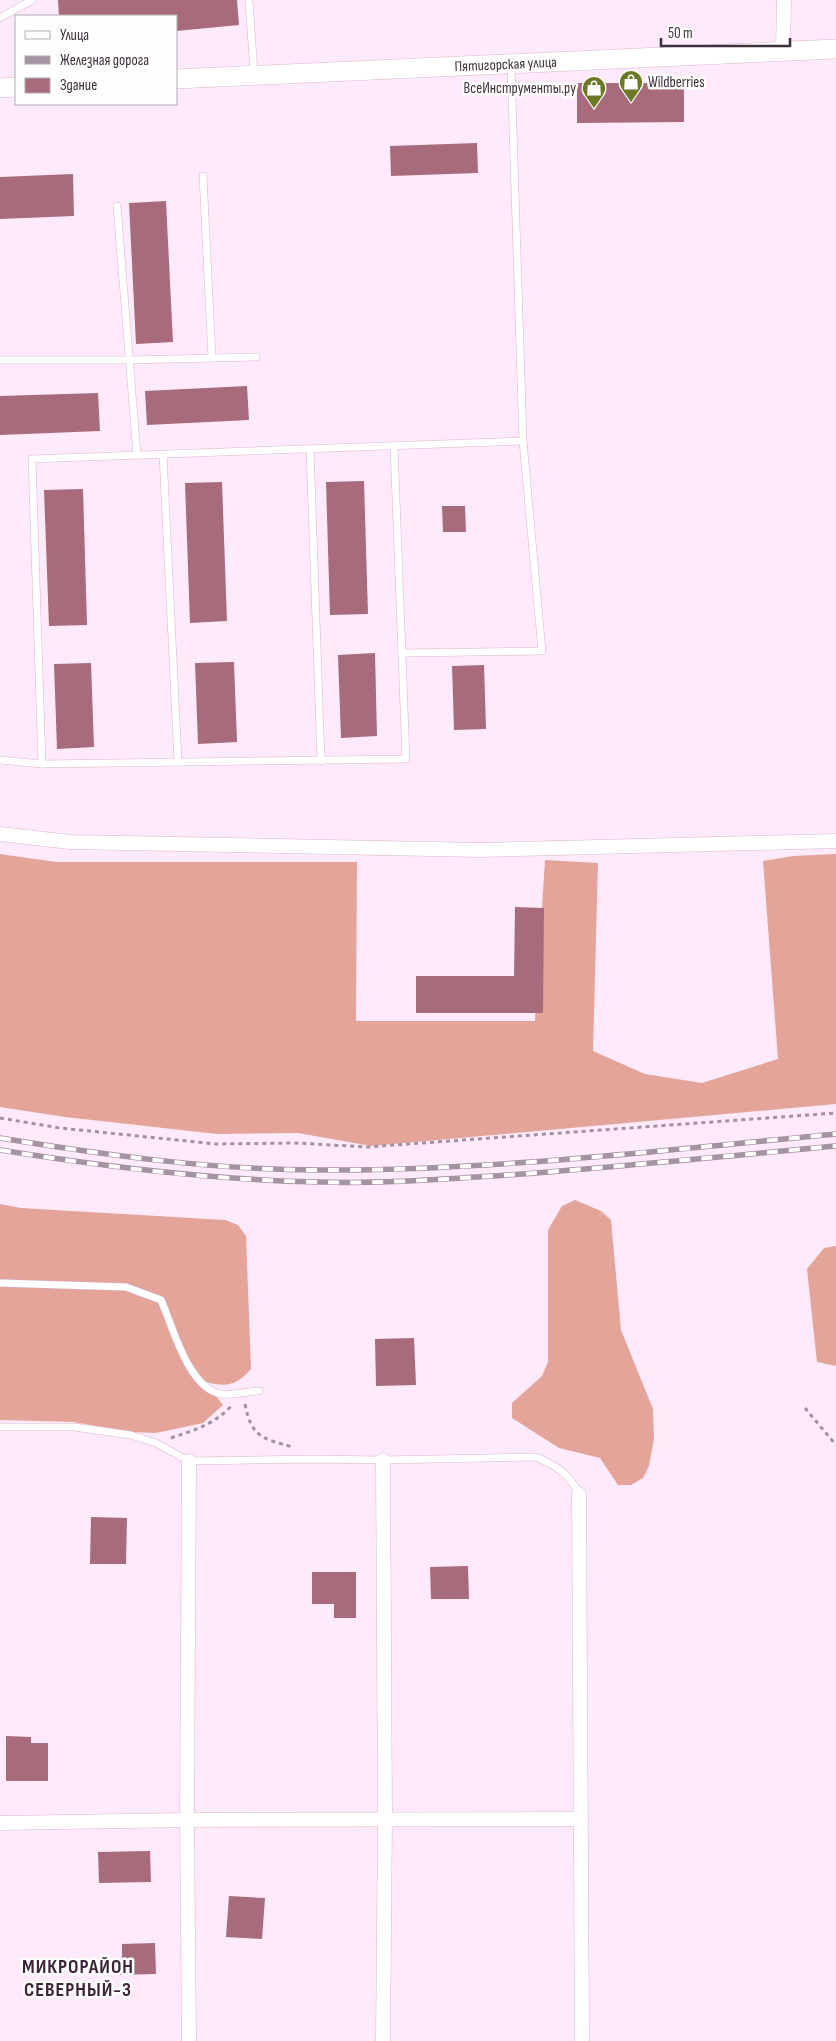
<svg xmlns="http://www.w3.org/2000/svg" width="836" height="2041" viewBox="0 0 836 2041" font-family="'Sofia Sans Condensed',sans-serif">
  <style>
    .forest { fill: #e5a499 }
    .building { fill: #a76b7c }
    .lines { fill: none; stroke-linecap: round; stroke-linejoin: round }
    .service-casing { stroke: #d5b6cf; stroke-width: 8 }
    .minor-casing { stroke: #d5b6cf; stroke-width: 15 }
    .secondary-casing { stroke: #d5b6cf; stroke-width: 20 }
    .path { stroke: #a2929f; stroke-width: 3; stroke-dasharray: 4 4; stroke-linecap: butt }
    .service { stroke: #fff; stroke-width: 7 }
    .minor { stroke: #fff; stroke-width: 14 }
    .secondary { stroke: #fff; stroke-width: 19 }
    .rail-casing { stroke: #a493a1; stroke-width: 5.5 }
    .rail { stroke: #fefefe; stroke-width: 4; stroke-dasharray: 11; stroke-linecap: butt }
    .labels { text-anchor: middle; stroke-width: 5; stroke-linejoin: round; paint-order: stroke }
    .street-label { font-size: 15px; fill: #3e313c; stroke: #fefefe }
    .poi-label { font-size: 15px; fill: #3e313c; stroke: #fefefe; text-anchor: start }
    .district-label { font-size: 20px; font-weight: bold; letter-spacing: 1px; fill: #3d2539; stroke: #fefefe }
  </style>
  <rect width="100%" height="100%" fill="#feeafa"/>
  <g class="forest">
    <polygon points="0,854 56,862 357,862 356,1021 535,1021 545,860 598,863 593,1051 645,1074 702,1083 778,1059 763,861 793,856 836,854 836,1104 371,1146 298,1133 217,1134 65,1117 0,1107"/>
    <polygon points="575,1200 601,1211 611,1220 621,1330 653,1409 654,1439 649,1466 643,1478 631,1485 618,1485 600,1458 559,1448 512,1418 512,1403 542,1376 548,1362 548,1230 562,1206"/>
    <path d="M0 1204 21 1208 225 1220 238 1225 246 1236 251 1369C236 1386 227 1387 205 1382L223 1405 203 1423 156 1433 132 1432 73 1422 0 1420Z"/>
    <polygon points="836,1246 836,1366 817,1362 807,1269 824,1248"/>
  </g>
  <g class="building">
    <polygon points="58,0 237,0 239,25 176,31 176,16 59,16"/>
    <polygon points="577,83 684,83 684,122 577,123"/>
    <polygon points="477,143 478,173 391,176 390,146"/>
    <polygon points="73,174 74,216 0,219 0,177"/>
    <polygon points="166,201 173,342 136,344 129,203"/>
    <polygon points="247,386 249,420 147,425 145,391"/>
    <polygon points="98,393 100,431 0,435 0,396"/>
    <polygon points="364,481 368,614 330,615 326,482"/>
    <polygon points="222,482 227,621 190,623 185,483"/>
    <polygon points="83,489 87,625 49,626 44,490"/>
    <polygon points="442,506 465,506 466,532 443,532"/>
    <polygon points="375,653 377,736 341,738 338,655"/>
    <polygon points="234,662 237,742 198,744 195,663"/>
    <polygon points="91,663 94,747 57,749 54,664"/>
    <polygon points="484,665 486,729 454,730 452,666"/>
    <polygon points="515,907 544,908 543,1013 416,1013 416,976 514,976"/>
    <polygon points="414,1338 416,1385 376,1386 375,1339"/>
    <polygon points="91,1517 127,1518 126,1564 90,1564"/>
    <polygon points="468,1566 469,1599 431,1599 430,1567"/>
    <polygon points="312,1572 356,1572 356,1618 334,1618 334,1604 312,1604"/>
    <polygon points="6,1736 31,1737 31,1743 48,1743 48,1781 6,1781"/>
    <polygon points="150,1851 151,1882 99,1883 98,1852"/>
    <polygon points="229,1896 265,1898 262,1939 226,1937"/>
    <polygon points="155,1943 156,1974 113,1975 113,1959 122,1959 122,1944"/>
  </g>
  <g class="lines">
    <g class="service-casing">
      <g id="service">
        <polyline points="249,0 254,74"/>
        <polyline points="0,18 32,0"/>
        <polyline points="203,176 212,358"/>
        <polyline points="117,206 137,455"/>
        <polyline points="0,360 129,360 256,357"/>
        <polyline points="394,446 406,759 42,764 32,459 523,441 511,66"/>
        <polyline points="310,449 321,761"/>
        <polyline points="163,454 178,762"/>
        <polyline points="402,653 542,651 523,441"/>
        <polyline points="0,760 42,764"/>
        <path d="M0 1283 126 1287 161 1300C173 1327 188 1388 221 1394 230 1396 249 1391 259 1391"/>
        <path d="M0 1427H74L131 1435 156 1443 189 1461 313 1459 383 1460 537 1457C558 1468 568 1472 579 1494"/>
      </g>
    </g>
    <g class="minor-casing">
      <g id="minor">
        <polyline points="783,51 784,0"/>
        <polyline points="0,834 70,842 481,850 836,841"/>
        <polyline points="383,1460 385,1819 383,2041"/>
        <polyline points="189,1461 187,1820 189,2041"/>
        <polyline points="579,1494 582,2041"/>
        <polyline points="0,1823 187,1820 581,1819"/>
      </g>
    </g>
    <g class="secondary-casing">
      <g id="secondary">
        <path id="s1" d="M176 79 836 49"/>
        <polyline points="0,88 16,87"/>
      </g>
    </g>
    <g class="path">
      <polyline points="0,1118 60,1128 216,1144 296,1143 367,1147 836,1113"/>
      <path d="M245 1404C251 1437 263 1439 293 1447"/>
      <polyline points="805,1408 836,1445"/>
      <path d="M171 1438C194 1430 216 1424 232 1405"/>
    </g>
    <use href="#service" class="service"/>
    <use href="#minor" class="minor"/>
    <use href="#secondary" class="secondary"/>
    <g class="rail-casing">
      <g id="rail">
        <path d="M0 1138C105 1155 212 1170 319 1170 492 1171 664 1150 836 1134"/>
        <path d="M0 1150C106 1167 212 1180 319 1182 382 1184 445 1179 508 1175 618 1167 727 1156 836 1146"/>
      </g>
    </g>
    <use href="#rail" class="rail"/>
  </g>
  <defs>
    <g id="shop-pin" transform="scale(1.25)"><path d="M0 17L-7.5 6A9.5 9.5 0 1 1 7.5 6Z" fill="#6d7925" stroke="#fefefe"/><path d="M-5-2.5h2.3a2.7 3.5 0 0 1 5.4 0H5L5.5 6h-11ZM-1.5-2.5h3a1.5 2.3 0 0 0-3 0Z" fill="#fff"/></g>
  </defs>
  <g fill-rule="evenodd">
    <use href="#shop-pin" x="631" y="82"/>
    <use href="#shop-pin" x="594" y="88"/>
  </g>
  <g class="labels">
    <g class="street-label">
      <text dy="5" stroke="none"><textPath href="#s1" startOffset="330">Пятигорская улица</textPath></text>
    </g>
    <g class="poi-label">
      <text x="648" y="87">Wildberries</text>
      <text x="576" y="93" text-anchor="end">ВсеИнструменты.ру</text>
    </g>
    <g class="district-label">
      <text x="78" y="1973">МИКРОРАЙОН<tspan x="78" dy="23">СЕВЕРНЫЙ-3</tspan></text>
    </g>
  </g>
  <rect x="15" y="15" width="162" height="90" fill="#fefefe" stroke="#b1acb0"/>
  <rect x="25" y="31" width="25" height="8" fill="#ffffff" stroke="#b1acb0"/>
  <text x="60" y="40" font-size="15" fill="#3e313c">Улица</text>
  <rect x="25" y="56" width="25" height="8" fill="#a493a1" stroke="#b1acb0"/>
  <text x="60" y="65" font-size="15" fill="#3e313c">Железная дорога</text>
  <rect x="25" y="78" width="25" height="15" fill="#a76b7c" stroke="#b1acb0"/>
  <text x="60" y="90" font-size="15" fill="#3e313c">Здание</text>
  <path d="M661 38v8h129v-8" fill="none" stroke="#3e313c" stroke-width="2.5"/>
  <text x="668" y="38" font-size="15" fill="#3e313c" stroke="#fefefe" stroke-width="4" paint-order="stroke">50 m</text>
</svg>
